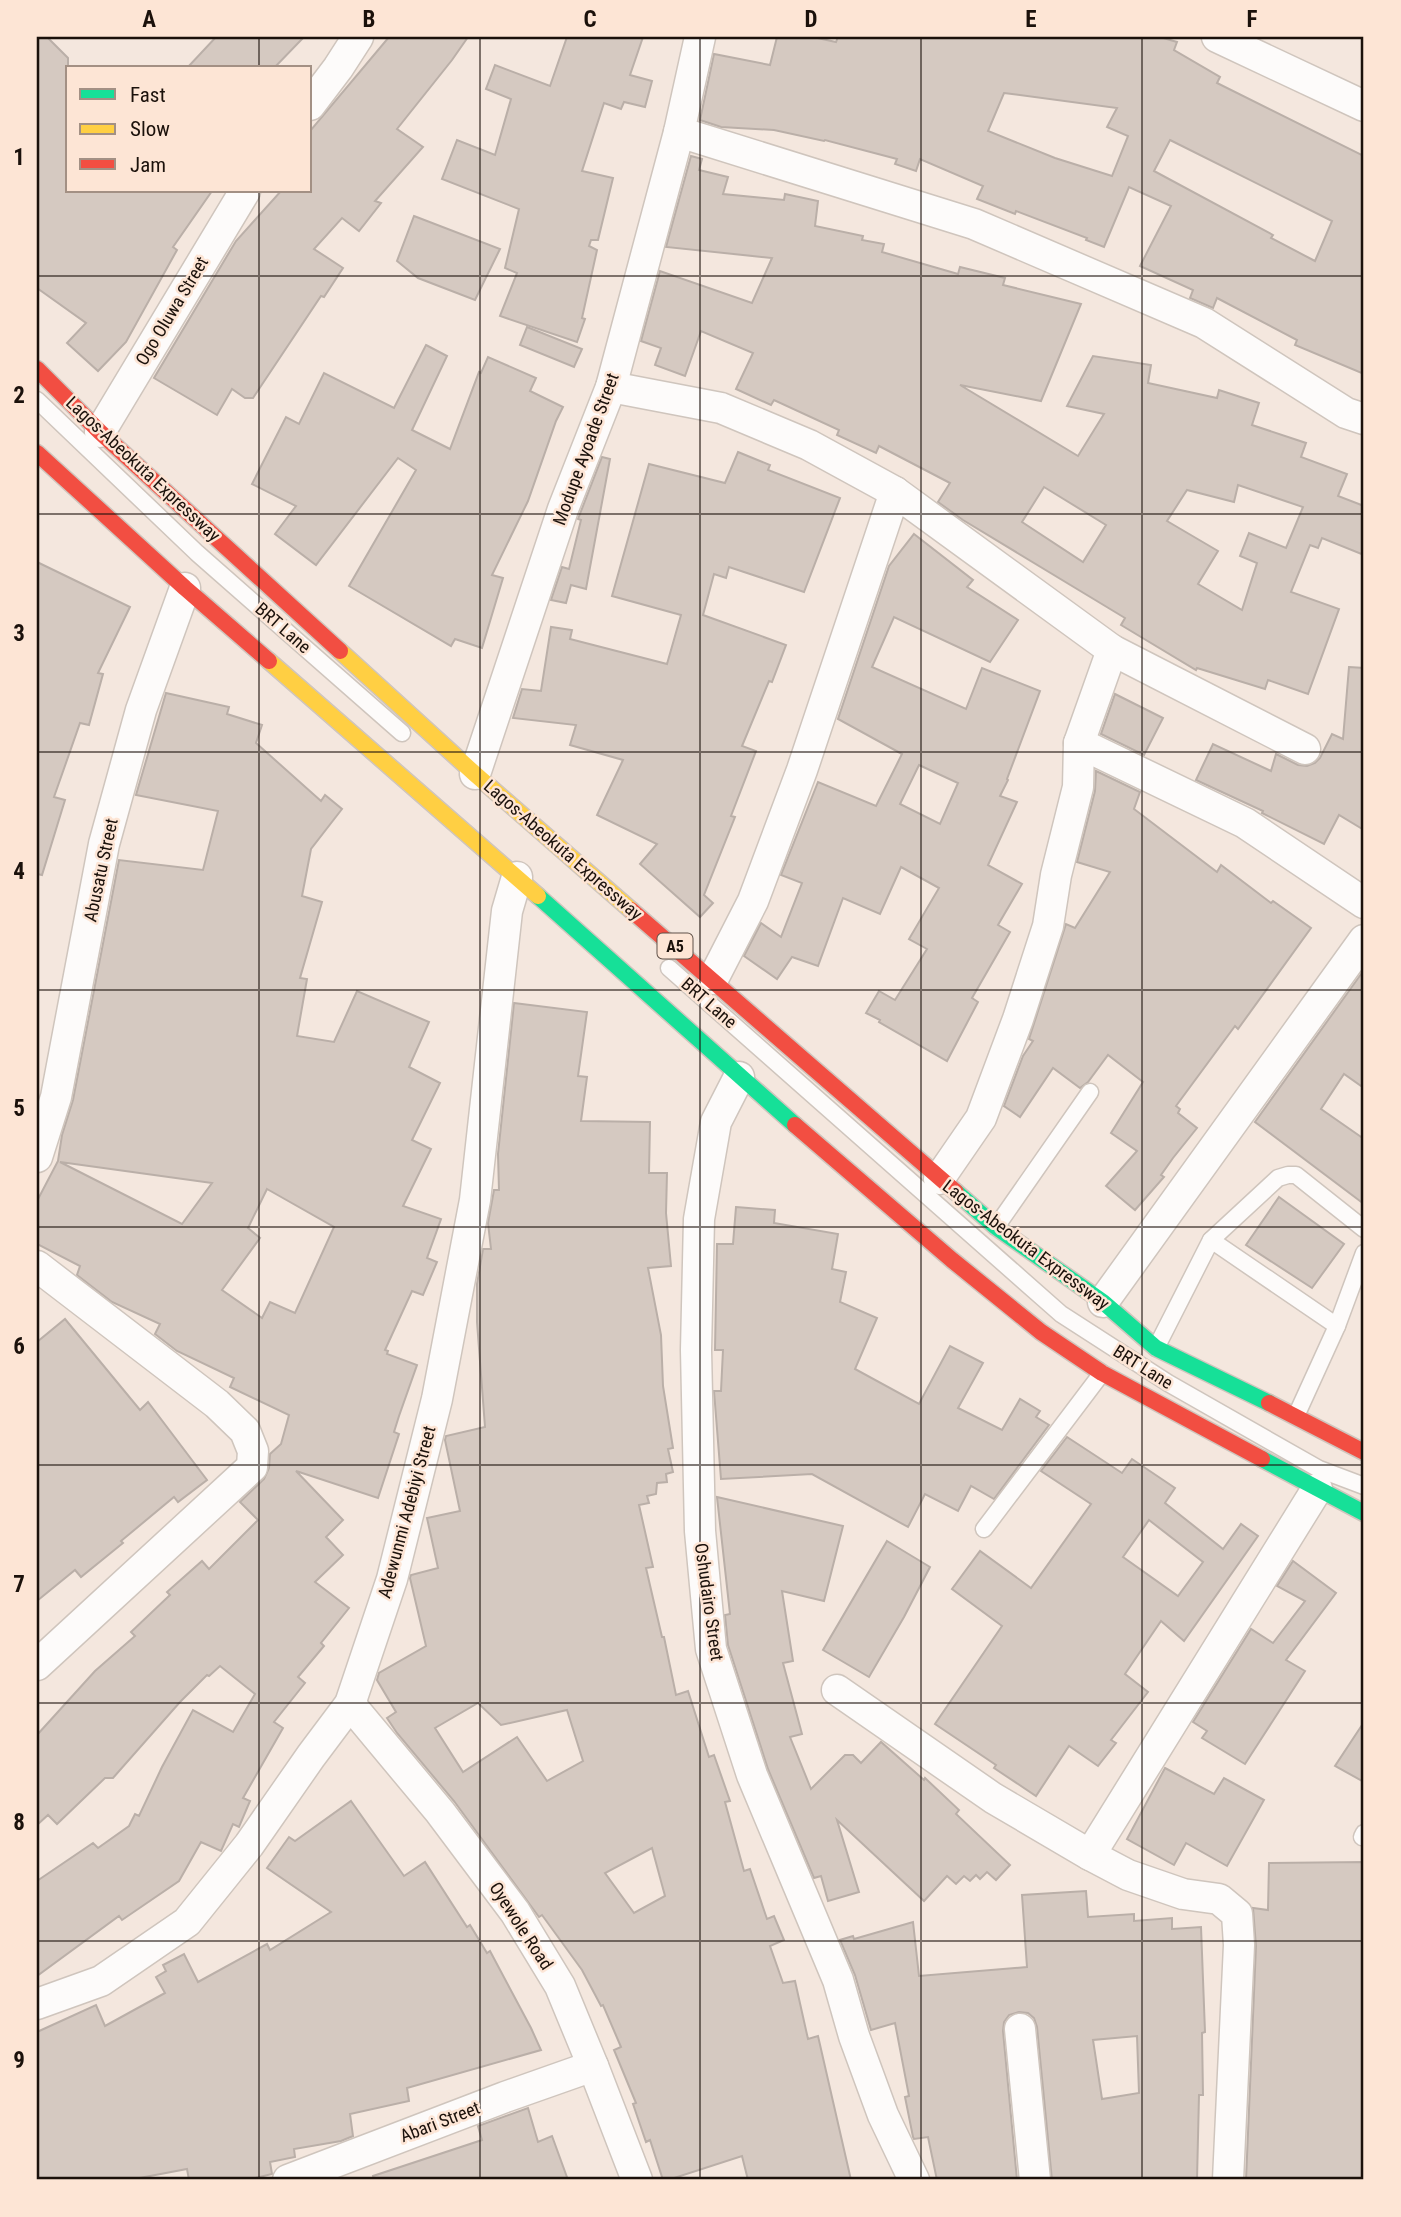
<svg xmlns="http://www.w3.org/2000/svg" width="1401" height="2217" viewBox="0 0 1401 2217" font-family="'Roboto Condensed',sans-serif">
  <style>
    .building { fill: #d5c9c1; stroke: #baafa8; stroke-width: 2; fill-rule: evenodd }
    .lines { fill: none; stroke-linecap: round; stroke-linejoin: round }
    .lane-casing { stroke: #cfc5bd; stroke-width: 19 }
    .street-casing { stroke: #cfc5bd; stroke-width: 33 }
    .fast-casing { stroke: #cfc5bd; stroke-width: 19 }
    .slow-casing { stroke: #cfc5bd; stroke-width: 19 }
    .jam-casing { stroke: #cfc5bd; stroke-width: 19 }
    .lane { stroke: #fdfbfa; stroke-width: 16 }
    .street { stroke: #fdfbfa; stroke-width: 30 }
    .fast { stroke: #16e098; stroke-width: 16 }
    .slow { stroke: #ffcf43; stroke-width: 16 }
    .jam { stroke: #f24e42; stroke-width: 16 }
    .grid { fill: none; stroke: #1b110b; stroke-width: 2; stroke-opacity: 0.55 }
    .labels { text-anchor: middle; stroke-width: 5; stroke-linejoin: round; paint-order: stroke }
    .shield { fill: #fde5d5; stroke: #5f5148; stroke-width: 2 }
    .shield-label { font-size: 16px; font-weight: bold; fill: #1b110b }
    .street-label { font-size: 18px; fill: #1b110b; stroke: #fde5d5 }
    .neatline { fill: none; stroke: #1b110b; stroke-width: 2.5 }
    .grid-label { font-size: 23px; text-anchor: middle; font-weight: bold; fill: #1b110b }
  </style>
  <rect width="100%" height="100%" fill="#f4e7de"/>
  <g class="building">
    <polygon points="37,37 47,37 68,58 68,191 212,191 173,247 177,250 126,342 98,371 67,343 86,323 37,288"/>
    <polygon points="216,37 304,37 274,68 187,68"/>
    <polygon points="389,37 468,37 452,60 397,129 423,147 375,201 381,203 359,231 342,218 314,249 343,268 324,297 321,296 253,398 245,398 232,389 217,415 154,378 236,241 281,191 310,191 310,131"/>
    <polygon points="567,37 643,37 630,75 652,81 645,107 624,102 621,109 604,103 582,171 613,178 598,240 591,240 589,246 597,250 582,318 585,319 577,342 500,316 517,273 505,268 519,209 442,179 457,140 495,155 511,99 486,89 495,65 550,86"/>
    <path d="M777 37H813L836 42 838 37H1160L1177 42 1174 50 1220 77 1217 83 1364 156V374L1295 345 1297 340 1217 298 1213 308 1190 298 1193 290 1140 266 1171 206 1129 187 1104 247 1086 240 1087 238 1016 211 1015 214 977 199 983 186 920 159 916 171 895 164 897 159 825 140 824 141 774 130 721 127 700 120 714 54 770 65ZM1004 93 1117 108 1107 127 1128 136 1112 176 1055 158 988 131ZM1170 140 1332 221 1315 261 1271 238 1273 235 1154 171Z"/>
    <path d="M691 156 702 159 699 170 728 177 723 194 784 200 785 194 818 201 815 226 863 236 862 240 884 244 882 252 958 274 960 267 1005 278 1003 285 1081 304 1041 401 960 385 1078 456 1104 414 1067 406 1093 356 1151 365 1148 383 1217 398 1219 390 1259 403 1252 425 1306 443 1301 457 1347 474 1338 496 1364 506V555L1322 538 1318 548 1310 545 1291 592 1339 609 1308 694 1268 680 1265 689 1197 668 1196 670 1121 625 1125 618 963 520 938 502 950 483 879 446 876 453 837 435 839 430 774 400 771 405 736 389 753 353 701 331 685 376 655 365 661 348 641 341 660 271 752 303 772 258 666 247ZM1238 485 1303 507 1286 548 1249 533 1240 556 1257 563 1242 610 1198 584 1218 551 1167 521 1187 490 1234 502ZM1044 487 1106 525 1083 562 1022 522Z"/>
    <polygon points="414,216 500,249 475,300 418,278 397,261"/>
    <polygon points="527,327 582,349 574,367 520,345"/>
    <polygon points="426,345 447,356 412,430 450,449 479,372 481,373 488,357 536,378 530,391 563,407 556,421 528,501 492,575 503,578 482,648 455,639 451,646 349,586 416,470 398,458 316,565 275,534 296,506 252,484 286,417 299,424 324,373 394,408"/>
    <polygon points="738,452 770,465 768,470 840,498 804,592 729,567 726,578 714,574 703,615 786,645 772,682 769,681 742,746 756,751 731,816 735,817 704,895 713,903 700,917 640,864 657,844 597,815 623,760 570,745 576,725 513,718 522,689 541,691 551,627 572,630 570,639 667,664 681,615 612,596 649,464 725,483"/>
    <polygon points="602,457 610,459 586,589 571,585 566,603 551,600 562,567 569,569 581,520 578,519"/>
    <path d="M914 534 973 580 967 587 1018 620 990 662 894 617 872 667 966 709 982 668 1040 691 1007 779 1008 780 1000 796 1017 802 988 865 1022 884 998 925 1010 932 972 998 978 1002 947 1061 879 1022 880 1020 866 1013 879 991 895 1000 927 949 909 939 939 888 901 867 880 914 843 898 818 966 792 957 777 979 744 956 761 923 781 937 802 883 781 875 818 782 876 806 902 754 838 719 889 566ZM919 765 958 783 940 824 900 804Z"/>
    <polygon points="37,562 130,607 98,673 103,674 89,725 80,723 54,797 65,800 42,875 37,874"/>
    <polygon points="1349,667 1364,668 1364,830 1339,815 1324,844 1262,813 1263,811 1196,780 1213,744 1271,771 1276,754 1298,765 1307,766 1315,763 1320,758 1332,734 1343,739"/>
    <path d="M166 693 229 707 227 714 262 725 256 743 321 801 325 795 342 809 311 849 302 896 322 902 300 978 307 979 297 1036 334 1042 357 991 429 1022 409 1067 440 1083 412 1140 431 1149 403 1206 441 1219 427 1258 437 1262 423 1295 412 1291 385 1350 388 1351 387 1354 417 1365 399 1416 394 1432 399 1434 378 1498 296 1471 343 1520 326 1537 343 1555 315 1582 349 1608 321 1643 324 1646 298 1677 305 1683 274 1722 283 1728 243 1798 250 1801 239 1827 233 1824 221 1851 201 1842 179 1881 122 1920 119 1916 37 1976V1881L93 1843 98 1848 129 1826 135 1814 139 1816 162 1767 193 1710 233 1732 255 1694 220 1666 209 1676 207 1675 180 1702 113 1778H105L57 1824 48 1815 37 1825V1735L95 1671 135 1636 131 1632 170 1595 167 1592 202 1561 209 1569 258 1520 240 1502 264 1479 269 1468 270 1454 281 1444 289 1415 230 1387 234 1378 177 1351 155 1334 160 1324 112 1302 77 1275 80 1266 37 1244V1201L58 1161 62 1135 73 1100 119 860 203 870 218 811 136 795ZM60 1162 212 1183 182 1224ZM267 1189 334 1227 295 1313 270 1302 262 1318 222 1290 260 1238 248 1228Z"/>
    <polygon points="1115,694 1163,718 1144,755 1101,734"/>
    <polygon points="1096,771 1140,792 1134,809 1217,872 1221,865 1271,903 1273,901 1311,928 1238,1029 1235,1026 1176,1106 1180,1109 1178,1113 1197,1128 1173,1158 1161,1175 1164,1177 1135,1210 1106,1186 1137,1151 1111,1133 1143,1082 1108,1055 1088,1082 1080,1088 1053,1068 1020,1117 1004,1106 1023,1056 1033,1041 1029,1039 1066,924 1075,928 1110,872 1077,862 1095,791"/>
    <polygon points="1364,970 1364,1088 1344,1074 1321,1109 1364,1139 1364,1204 1255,1122"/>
    <path d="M514 1003 587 1012 578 1076 587 1077 581 1121 650 1122 649 1173H667L666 1213 671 1266 648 1268 661 1335 663 1386 673 1448 668 1449 673 1472 666 1474 667 1482 657 1483 656 1494 647 1496 649 1503 639 1505 653 1567 646 1568 662 1637H664L676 1695 688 1691 709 1757 714 1755 730 1801 725 1802 744 1871 750 1869 767 1919 774 1916 784 1940 770 1946 783 1983 795 1981 808 2039 818 2036 851 2180H748L742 2156 668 2180H663L650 2140 646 2142 633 2104 636 2103 614 2050 621 2047 603 2005 601 2006 582 1970 542 1915 539 1917 454 1801 397 1733 387 1718 396 1712 377 1680 379 1673 426 1646 410 1578 411 1575 438 1568 427 1518 460 1511 445 1440 446 1436 485 1427 477 1322V1284L483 1249H491L488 1223 494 1190H499L498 1154ZM478 1703 501 1725 567 1710 583 1761 547 1781 517 1737 463 1772 435 1728ZM652 1848 665 1896 634 1913 605 1873Z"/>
    <polygon points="1279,1197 1344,1244 1312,1288 1246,1245"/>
    <polygon points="736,1207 775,1210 774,1223 838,1234 832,1269 846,1272 840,1302 877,1318 855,1369 919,1404 950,1346 983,1363 958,1408 1002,1430 1020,1399 1040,1411 1036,1417 1049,1425 994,1499 971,1486 958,1511 925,1494 908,1527 812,1474 721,1479 714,1391 721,1391 723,1350 715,1350 717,1244 733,1244"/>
    <polygon points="65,1319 140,1410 148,1402 207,1480 178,1502 174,1497 121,1541 123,1543 81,1577 75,1570 37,1601 37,1342"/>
    <path d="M1067 1437 1122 1473 1132 1459 1175 1488 1165 1503 1223 1549 1241 1524 1258 1536 1184 1641 1161 1621 1125 1674 1148 1692 1111 1740 1116 1743 1098 1766 1069 1746 1036 1796 994 1768 996 1765 935 1724 1002 1626 952 1589 980 1551 1031 1588 1091 1504 1041 1471ZM1149 1520 1203 1562 1178 1596 1123 1557Z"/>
    <polygon points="717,1497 843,1526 824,1601 782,1591 793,1661 783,1663 802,1734 790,1737 811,1789 845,1755 853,1755 861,1763 881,1742 924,1780 925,1778 959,1810 956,1814 1010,1865 996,1880 987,1872 980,1879 976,1875 970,1881 964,1876 956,1884 947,1876 924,1901 837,1820 859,1892 828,1901 821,1876 814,1878 768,1769 728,1645 725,1615 730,1614"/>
    <polygon points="887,1541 930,1567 904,1617 869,1677 823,1650"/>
    <polygon points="1293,1561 1336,1593 1286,1660 1305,1671 1245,1764 1202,1738 1207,1731 1193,1722 1251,1629 1273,1643 1305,1601 1277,1586"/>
    <polygon points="1364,1722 1364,1782 1335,1766"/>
    <polygon points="1165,1768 1214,1794 1224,1778 1264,1800 1227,1866 1186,1843 1174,1865 1127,1839"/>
    <polygon points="351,1801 404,1876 425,1862 467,1927 470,1925 487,1953 490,1951 531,2028 541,2050 407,2088 409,2101 350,2114 353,2136 341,2141 294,2149 295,2157 270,2162 272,2174 246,2180 189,2180 187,2169 129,2180 37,2180 37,2032 96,2005 105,2026 165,1993 156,1977 166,1971 163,1965 184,1954 198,1982 267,1944 270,1950 331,1912 267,1868 289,1837 295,1841"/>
    <polygon points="1364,1862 1364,2180 1246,2180 1256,1946 1253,1908 1268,1910 1269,1863"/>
    <path d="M1086 1891 1088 1917 1134 1914V1921L1172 1918V1929L1201 1927 1205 2032 1202 2033 1203 2095H1199L1197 2180H1052L1037 2027 1034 2018 1028 2013 1019 2012 1009 2015 1004 2022 1003 2031 1017 2180H937L928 2137 914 2139 913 2137 905 2097 909 2096 895 2023 871 2030 855 1975 840 1940 853 1936 854 1939 913 1922 919 1976 1027 1967 1022 1895ZM1137 2036 1139 2093 1102 2099 1093 2040Z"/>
    <polygon points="528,2108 538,2142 552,2136 568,2180 374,2180 373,2176 482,2140 478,2126"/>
  </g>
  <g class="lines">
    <g class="lane-casing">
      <g id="lane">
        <polyline points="37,400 197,553 402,733"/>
        <polyline points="669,968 1061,1314 1168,1383 1319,1469 1364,1486"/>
        <polyline points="996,1227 1090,1092"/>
        <polyline points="1211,1240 1337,1326"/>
        <polyline points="1156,1348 1211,1240 1278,1178 1288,1175 1296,1175 1364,1229"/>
        <polyline points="1296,1416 1337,1326 1364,1253"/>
        <polyline points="984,1529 1102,1373"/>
        <polyline points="1362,1837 1364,1833"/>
      </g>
    </g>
    <g class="street-casing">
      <g id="street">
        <polyline points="1217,37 1364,106"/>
        <polyline points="310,105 338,68 358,37"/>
        <polyline points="679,132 974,224 1204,323 1346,413 1364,419"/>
        <polyline points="611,387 721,408 809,445 895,492 1112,650 1305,749"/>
        <polyline points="100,432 245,191"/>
        <polyline points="1079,743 1245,823 1364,903"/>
        <polyline points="475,774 563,509 611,387 679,132 700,37"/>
        <polyline points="713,979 753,901 802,770 895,492"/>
        <polyline points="739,1077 716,1122 699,1219 696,1350 700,1531 711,1649 752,1775 838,1980 854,2036 883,2115 914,2180"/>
        <polyline points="37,1157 56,1097 104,844 141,710 185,588"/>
        <polyline points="939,1179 981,1118 1018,1019 1048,926 1056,875 1078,787 1079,743 1112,650"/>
        <polyline points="37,1266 217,1404 245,1431 253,1451 252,1467 37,1665"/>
        <polyline points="1103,1302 1364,940"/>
        <polyline points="837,1690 993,1798 1090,1855 1128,1875 1183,1894 1219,1899 1237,1914 1239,1945 1228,2180"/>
        <polyline points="350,1704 440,1812 515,1912 560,1986 593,2066 637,2180"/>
        <polyline points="1090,1855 1317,1489"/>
        <polyline points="37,2004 101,1981 187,1922 249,1845 311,1756 350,1704 392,1579 437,1399 475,1200 507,911 517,877"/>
        <polyline points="1020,2029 1035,2180"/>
        <polyline points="288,2180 505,2097 593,2066"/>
      </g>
    </g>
    <g class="fast-casing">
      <g id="fast">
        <polyline points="538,896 795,1125"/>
        <polyline points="956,1192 996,1227 1103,1302 1156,1348 1269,1403"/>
        <polyline points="1262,1459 1364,1513"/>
      </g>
    </g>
    <g class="slow-casing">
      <g id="slow">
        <polyline points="340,651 475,774 631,910"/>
        <polyline points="269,661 538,896"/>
      </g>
    </g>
    <g class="jam-casing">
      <g id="jam">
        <polyline points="37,369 100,432 340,651"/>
        <polyline points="37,453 185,588 269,661"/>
        <polyline points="631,910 956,1192"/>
        <polyline points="795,1125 952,1260 1041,1332 1102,1373 1262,1459"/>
        <polyline points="1269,1403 1364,1452"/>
      </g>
    </g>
    <use href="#lane" class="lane"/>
    <use href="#street" class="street"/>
    <use href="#fast" class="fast"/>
    <use href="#slow" class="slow"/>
    <use href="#jam" class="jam"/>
  </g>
  <path class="grid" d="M259 37V68M480 37V2180M700 37V2180M921 37V2180M1142 37V2180M259 191V2180M37 276H1364M37 514H1364M37 752H1364M37 990H1364M37 1227H1364M37 1465H1364M37 1703H1364M37 1941H1364"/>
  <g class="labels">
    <rect class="shield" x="657.5" y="933.5" width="35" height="25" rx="5"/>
    <g class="shield-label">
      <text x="675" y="952">A5</text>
    </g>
    <g class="street-label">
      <text transform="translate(172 311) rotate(-59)" y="6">Ogo Oluwa Street</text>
      <text transform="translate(586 449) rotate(-70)" y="6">Modupe Ayoade Street</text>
      <text transform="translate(143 469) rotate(43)" y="6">Lagos-Abeokuta Expressway</text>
      <text transform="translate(283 628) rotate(41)" y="6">BRT Lane</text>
      <text transform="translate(563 850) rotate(41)" y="6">Lagos-Abeokuta Expressway</text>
      <text transform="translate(101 870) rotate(-78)" y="6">Abusatu Street</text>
      <text transform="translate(709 1003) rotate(41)" y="6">BRT Lane</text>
      <text transform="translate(1026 1245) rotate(37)" y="6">Lagos-Abeokuta Expressway</text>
      <text transform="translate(1143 1367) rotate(32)" y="6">BRT Lane</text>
      <text transform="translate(407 1512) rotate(-75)" y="6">Adewunmi Adebiyi Street</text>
      <text transform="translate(709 1602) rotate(82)" y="6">Oshudairo Street</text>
      <text transform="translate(521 1926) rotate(57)" y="6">Oyewole Road</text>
      <text transform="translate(440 2122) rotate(-21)" y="6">Abari Street</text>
    </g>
  </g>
  <rect width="1401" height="2217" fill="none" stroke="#fde5d5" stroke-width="77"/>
  <rect x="66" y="66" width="245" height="126" fill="#fde5d5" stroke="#a39084" stroke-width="2"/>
  <rect x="80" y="89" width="35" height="10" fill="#16e098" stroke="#a39084" stroke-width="2"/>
  <text x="130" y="102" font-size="21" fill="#1b110b">Fast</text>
  <rect x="80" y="124" width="35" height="10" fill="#ffcf43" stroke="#a39084" stroke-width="2"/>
  <text x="130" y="136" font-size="21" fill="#1b110b">Slow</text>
  <rect x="80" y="159" width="35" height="10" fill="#f24e42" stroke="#a39084" stroke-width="2"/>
  <text x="130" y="172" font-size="21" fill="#1b110b">Jam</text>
  <rect x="38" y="38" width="1324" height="2140" class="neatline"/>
  <g class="grid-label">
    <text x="149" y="27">A</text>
    <text x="369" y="27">B</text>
    <text x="590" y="27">C</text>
    <text x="811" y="27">D</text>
    <text x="1031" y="27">E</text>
    <text x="1252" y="27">F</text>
    <text x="19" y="165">1</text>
    <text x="19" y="403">2</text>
    <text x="19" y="641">3</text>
    <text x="19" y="879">4</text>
    <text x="19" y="1116">5</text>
    <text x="19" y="1354">6</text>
    <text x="19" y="1592">7</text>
    <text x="19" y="1830">8</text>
    <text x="19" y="2068">9</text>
  </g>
</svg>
